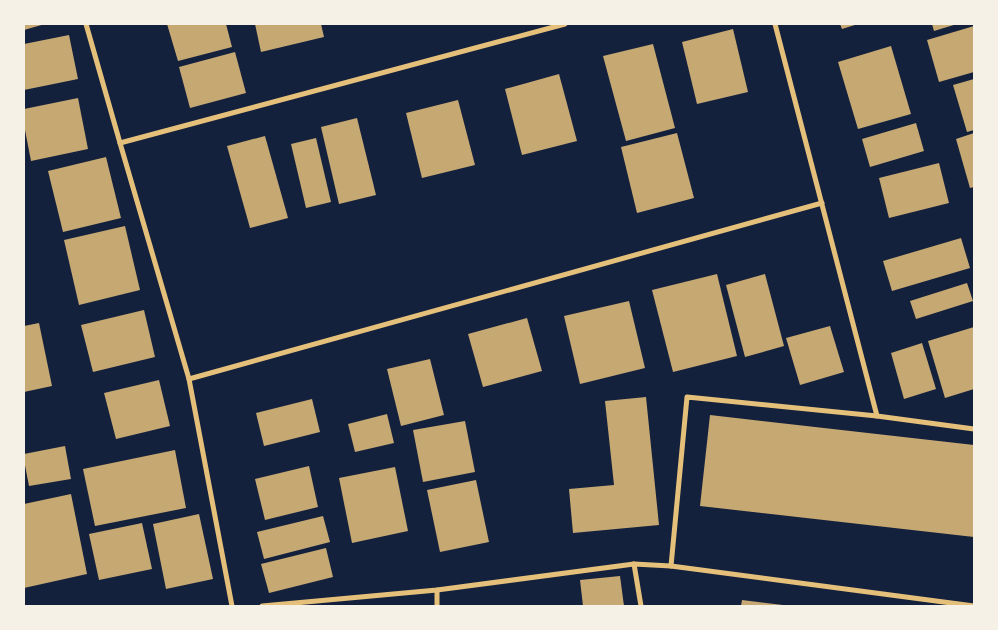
<svg xmlns="http://www.w3.org/2000/svg" width="998" height="630" viewBox="0 0 998 630" font-family="Poppins,sans-serif">
  <style>
    .building { fill: #c6a872 }
    .lines { fill: none; stroke-linecap: round; stroke-linejoin: round }
    .minor { stroke: #e5c07b; stroke-width: 5 }
  </style>
  <rect width="100%" height="100%" fill="#14213d"/>
  <g class="building">
    <polygon points="24,24 45,24 24,30"/>
    <polygon points="167,24 226,24 232,47 178,61"/>
    <polygon points="255,24 321,24 324,37 261,52"/>
    <polygon points="840,24 858,24 842,29"/>
    <polygon points="932,24 957,24 934,31"/>
    <polygon points="974,26 974,72 939,82 927,40"/>
    <polygon points="733,29 748,92 697,104 682,42"/>
    <polygon points="69,35 78,79 24,90 24,44"/>
    <polygon points="653,44 675,128 626,141 603,56"/>
    <polygon points="891,46 911,114 858,129 838,62"/>
    <polygon points="235,52 246,93 190,108 179,67"/>
    <polygon points="559,74 577,141 522,155 505,89"/>
    <polygon points="974,79 974,130 967,132 953,85"/>
    <polygon points="78,98 88,149 31,161 24,125 24,109"/>
    <polygon points="458,100 475,165 422,178 406,113"/>
    <polygon points="357,118 376,195 339,204 321,127"/>
    <polygon points="916,123 924,151 870,167 862,139"/>
    <polygon points="677,133 694,198 637,213 621,147"/>
    <polygon points="974,133 974,187 970,188 956,139"/>
    <polygon points="265,136 288,218 250,228 227,146"/>
    <polygon points="316,138 331,202 306,208 291,144"/>
    <polygon points="106,157 121,218 63,232 48,171"/>
    <polygon points="939,163 949,203 889,218 879,178"/>
    <polygon points="125,226 140,290 79,305 64,240"/>
    <polygon points="961,238 970,268 892,291 883,261"/>
    <polygon points="717,274 737,356 673,372 652,290"/>
    <polygon points="765,274 784,346 745,357 726,285"/>
    <polygon points="967,283 973,301 916,319 910,301"/>
    <polygon points="629,301 645,368 580,384 564,316"/>
    <polygon points="144,310 155,357 93,372 81,325"/>
    <polygon points="527,318 542,371 483,387 468,334"/>
    <polygon points="39,323 52,386 24,392 24,326"/>
    <polygon points="830,326 844,372 800,385 786,338"/>
    <polygon points="974,327 974,389 945,398 928,341"/>
    <polygon points="922,343 936,389 904,399 891,353"/>
    <polygon points="430,359 444,415 401,426 387,369"/>
    <polygon points="159,380 170,426 116,439 104,393"/>
    <polygon points="646,397 659,525 573,533 569,489 614,485 605,401"/>
    <polygon points="312,399 320,432 264,446 256,413"/>
    <polygon points="387,414 394,443 355,452 348,424"/>
    <polygon points="710,415 974,445 974,537 700,506"/>
    <polygon points="465,421 475,472 423,482 413,430"/>
    <polygon points="65,446 71,479 29,486 24,460 24,454"/>
    <polygon points="175,450 186,508 95,526 83,469"/>
    <polygon points="309,466 318,507 265,520 255,479"/>
    <polygon points="395,467 408,531 352,543 339,478"/>
    <polygon points="476,480 489,542 440,552 427,490"/>
    <polygon points="71,494 87,574 24,588 24,504"/>
    <polygon points="199,514 213,579 166,589 153,524"/>
    <polygon points="323,516 330,542 264,559 257,532"/>
    <polygon points="142,523 152,569 99,580 89,534"/>
    <polygon points="326,548 333,577 269,593 261,564"/>
    <polygon points="620,576 624,606 583,606 580,580"/>
    <polygon points="742,600 783,605 783,606 741,606"/>
  </g>
  <g class="lines">
    <g class="minor">
      <polyline points="86,24 120,143 189,379 232,606"/>
      <polyline points="775,24 877,416"/>
      <polyline points="120,143 565,24"/>
      <polyline points="189,379 822,203"/>
      <polyline points="634,564 641,606"/>
      <polyline points="671,566 687,397 877,416 974,429"/>
      <polyline points="437,590 437,606"/>
      <polyline points="262,606 437,590 634,564 671,566 974,606"/>
    </g>
  </g>
  <rect width="998" height="630" fill="none" stroke="#f6f1e7" stroke-width="50"/>
</svg>
